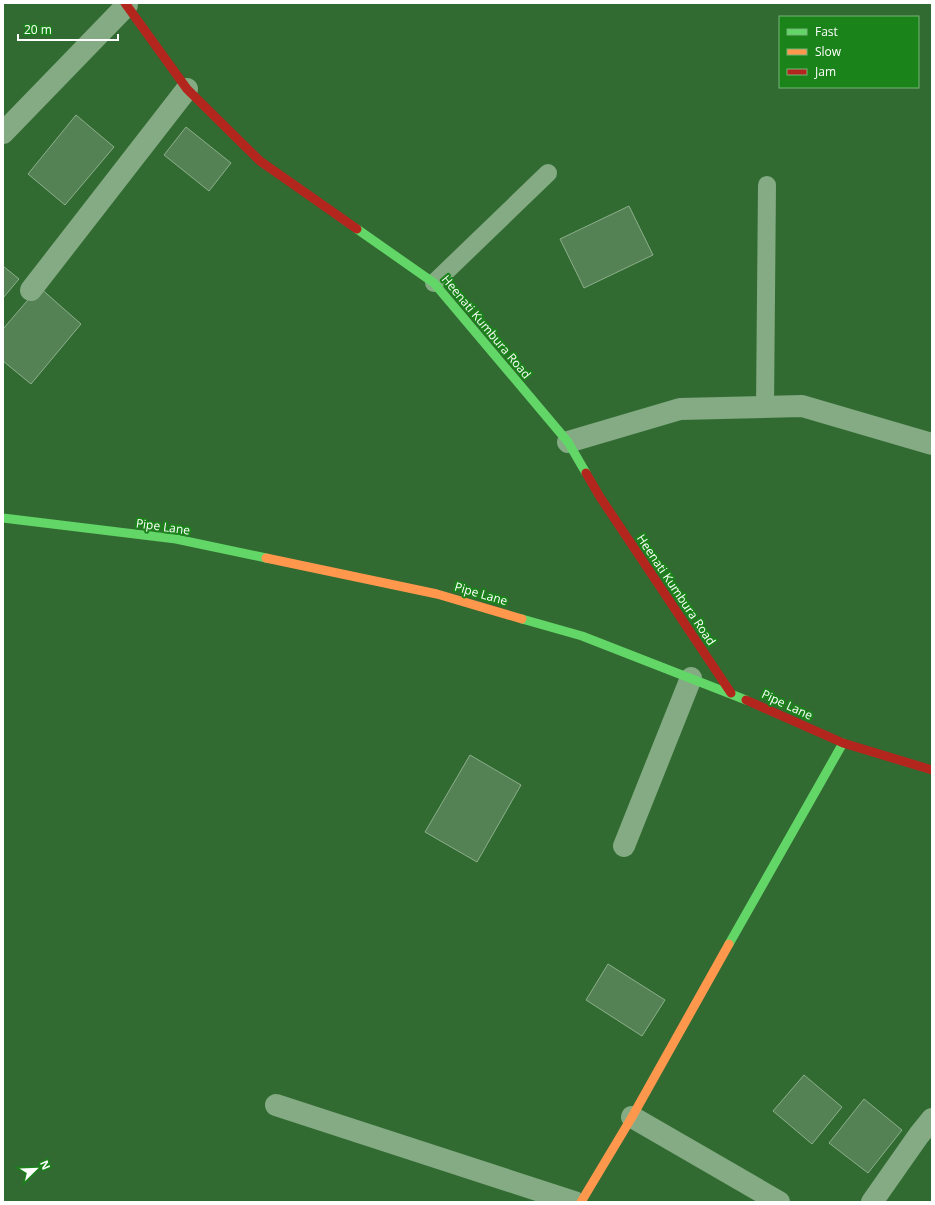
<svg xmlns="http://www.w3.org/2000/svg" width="935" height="1205" viewBox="0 0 935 1205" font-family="'Open Sans',sans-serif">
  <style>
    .building { fill: #558255; stroke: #8caf8b }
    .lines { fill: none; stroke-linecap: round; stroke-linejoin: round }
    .lane { stroke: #84ab84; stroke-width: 18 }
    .street { stroke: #84ab84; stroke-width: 22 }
    .fast { stroke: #63d668; stroke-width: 9 }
    .slow { stroke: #ff974d; stroke-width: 9 }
    .jam { stroke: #b3261e; stroke-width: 9 }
    .labels { text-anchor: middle; stroke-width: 4; stroke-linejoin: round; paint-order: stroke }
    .street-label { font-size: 12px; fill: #fff; stroke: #1a831a }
  </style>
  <rect width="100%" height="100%" fill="#326b32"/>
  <g class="building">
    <polygon points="76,115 114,147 65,205 28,174"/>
    <polygon points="186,127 231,163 209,191 164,155"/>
    <polygon points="629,206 653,255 584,288 560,239"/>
    <polygon points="3,266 19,279 3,298"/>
    <polygon points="39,287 81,324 31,384 3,361 3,329"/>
    <polygon points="470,755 521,785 477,862 425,832"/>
    <polygon points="608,964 665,1000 642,1036 586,1000"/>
    <polygon points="804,1075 842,1107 812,1144 773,1111"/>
    <polygon points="864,1099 902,1130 868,1173 829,1143"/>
  </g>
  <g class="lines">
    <g class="lane">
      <polyline points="434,283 548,173"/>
      <polyline points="765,407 767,185"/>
    </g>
    <g class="street">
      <polyline points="3,133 127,5"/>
      <polyline points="31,290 187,89"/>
      <polyline points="568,442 680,409 802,406 932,444"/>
      <polyline points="624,846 691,678"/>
      <polyline points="276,1105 574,1202"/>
      <polyline points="632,1117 779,1202"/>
      <polyline points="872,1202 919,1135 932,1119"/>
    </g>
    <g class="fast">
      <polyline points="357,229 434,283 568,442 586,473"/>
      <polyline points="3,518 176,539 266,558"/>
      <polyline points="522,619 582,636 746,700"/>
      <polyline points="729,944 843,743"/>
    </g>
    <g class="slow">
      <polyline points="266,558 437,594 522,619"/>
      <polyline points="581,1202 632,1117 729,944"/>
    </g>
    <g class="jam">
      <polyline points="125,3 187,89 260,161 357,229"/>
      <polyline points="586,473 600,497 731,693"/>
      <polyline points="746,700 843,743 932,770"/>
    </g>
  </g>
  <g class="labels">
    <g class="street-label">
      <text transform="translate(486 327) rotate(50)" y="4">Heenati Kumbura Road</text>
      <text transform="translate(163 527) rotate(8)" y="4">Pipe Lane</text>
      <text transform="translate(676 590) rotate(56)" y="4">Heenati Kumbura Road</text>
      <text transform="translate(481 594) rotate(16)" y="4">Pipe Lane</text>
      <text transform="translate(787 705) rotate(25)" y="4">Pipe Lane</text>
    </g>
  </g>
  <rect width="935" height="1205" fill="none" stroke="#ffffff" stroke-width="8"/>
  <rect x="779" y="16" width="140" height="72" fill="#1a831a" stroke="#76b576"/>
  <rect x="787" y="29" width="20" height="6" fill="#63d668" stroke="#76b576"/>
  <text x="815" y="36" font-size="12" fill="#ffffff">Fast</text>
  <rect x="787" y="49" width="20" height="6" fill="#ff974d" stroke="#76b576"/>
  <text x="815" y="56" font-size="12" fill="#ffffff">Slow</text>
  <rect x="787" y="69" width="20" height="6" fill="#b3261e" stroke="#76b576"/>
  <text x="815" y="76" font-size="12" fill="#ffffff">Jam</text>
  <g transform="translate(36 1169) rotate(67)" stroke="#1a831a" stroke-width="3" paint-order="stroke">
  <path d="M0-3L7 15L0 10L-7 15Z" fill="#ffffff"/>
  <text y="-6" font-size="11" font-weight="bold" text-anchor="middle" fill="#ffffff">N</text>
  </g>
  <path d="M18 34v6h100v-6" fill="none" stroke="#ffffff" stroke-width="2"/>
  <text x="24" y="34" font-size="12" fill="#ffffff" stroke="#1a831a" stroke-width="3" paint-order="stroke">20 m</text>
</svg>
